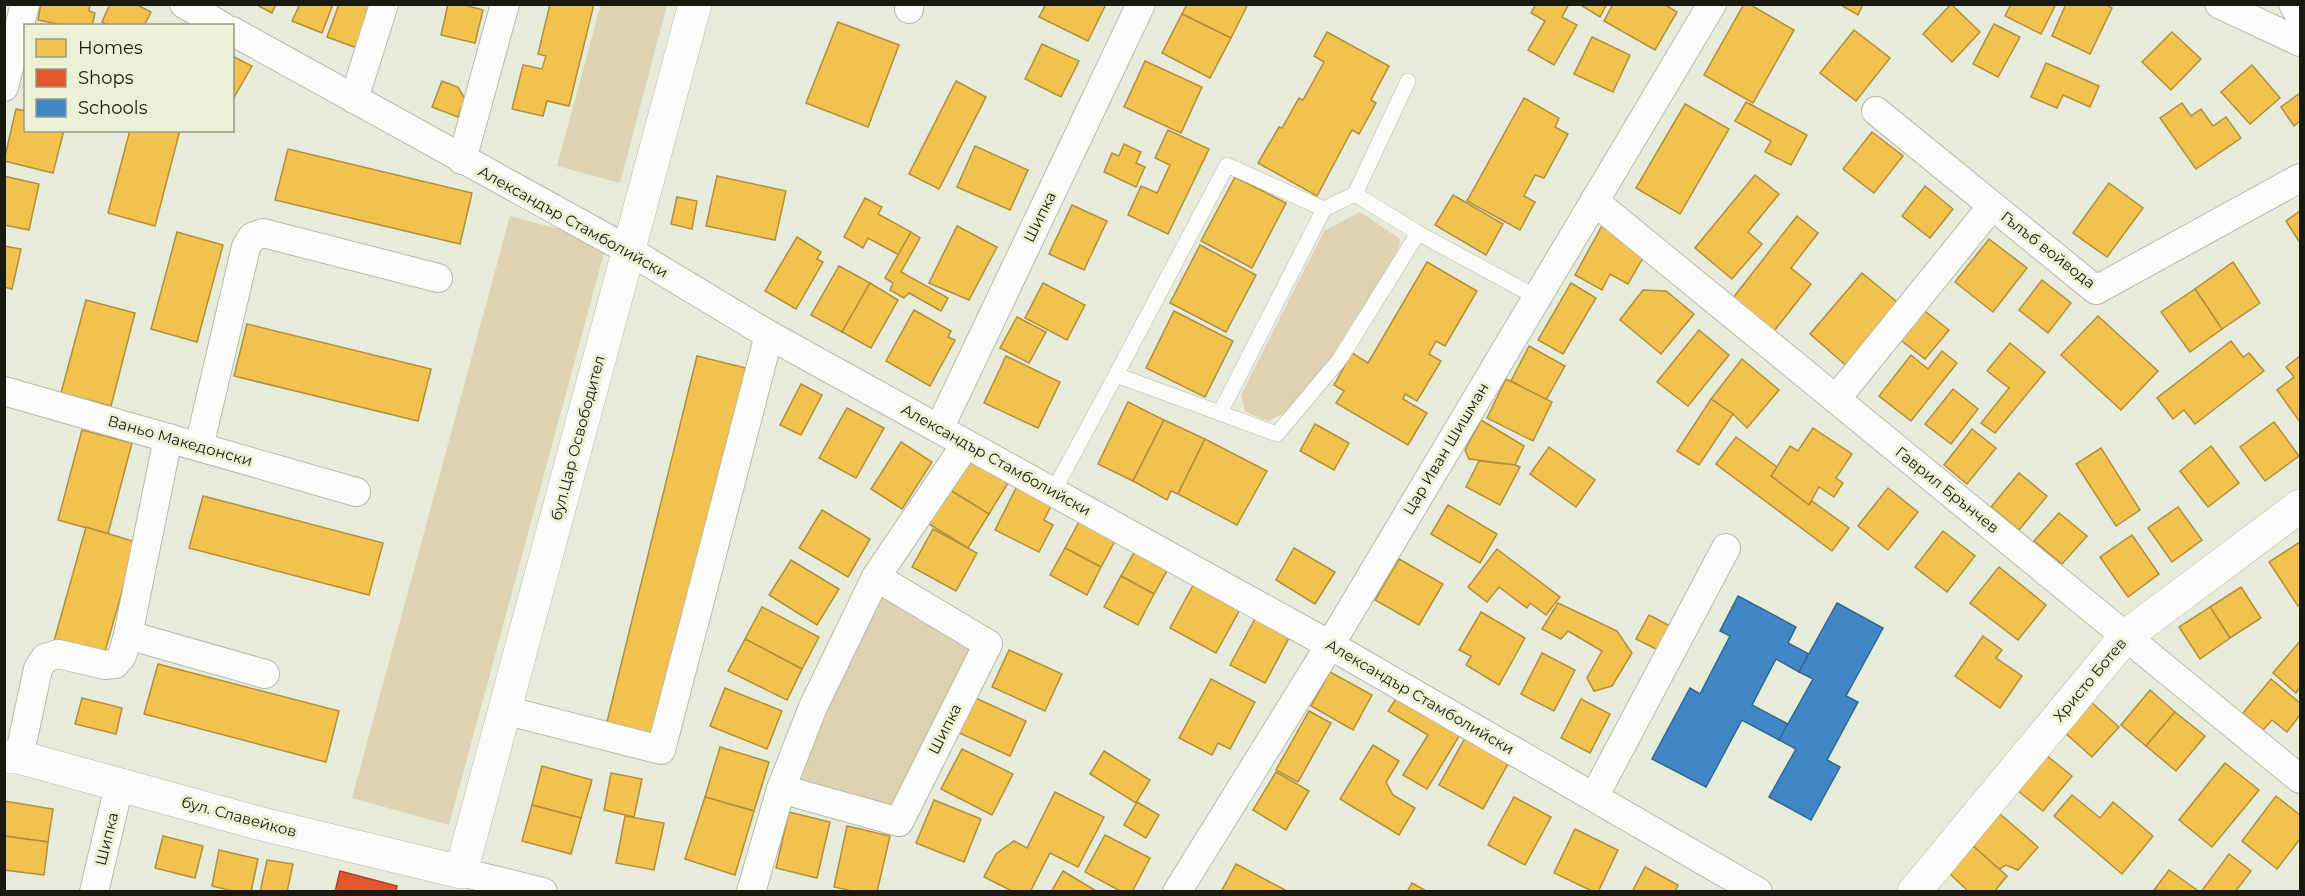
<svg xmlns="http://www.w3.org/2000/svg" width="2305" height="896" viewBox="0 0 2305 896" font-family="Montserrat,sans-serif">
  <style>
    .green { fill: #dfd2b2 }
    .homes { fill: #f2c14e; stroke: #b18f3b; stroke-width: 1.5 }
    .shops { fill: #e4572e; stroke: #a74525; stroke-width: 1.5 }
    .schools { fill: #3f88c5; stroke: #33678f; stroke-width: 1.5 }
    .lines { fill: none; stroke-linecap: round; stroke-linejoin: round }
    .service-casing { stroke: #b6baad; stroke-width: 16 }
    .minor-casing { stroke: #b6baad; stroke-width: 30 }
    .tertiary-casing { stroke: #b6baad; stroke-width: 34 }
    .service { stroke: #fbfcf9; stroke-width: 15 }
    .minor { stroke: #fbfcf9; stroke-width: 28 }
    .tertiary { stroke: #fbfcf9; stroke-width: 33 }
    .labels { text-anchor: middle; stroke-width: 6; stroke-linejoin: round; paint-order: stroke }
    .street-label { font-size: 15px; fill: #181a10; stroke: #eaf1d4 }
  </style>
  <rect width="100%" height="100%" fill="#e6ebda"/>
  <g class="green">
    <polygon points="601,4 667,5 620,183 557,166"/>
    <polygon points="1360,212 1400,239 1397,255 1326,365 1287,412 1268,421 1245,412 1241,395 1324,231"/>
    <polygon points="510,216 607,242 449,825 352,798"/>
    <polygon points="880,587 977,643 893,815 789,786"/>
  </g>
  <g class="homes">
    <polygon points="41,4 90,4 89,11 95,13 92,26 67,26 38,20"/>
    <polygon points="110,4 136,4 151,12 144,26 109,26 102,22"/>
    <polygon points="255,4 276,4 272,13"/>
    <polygon points="300,4 333,4 322,33 292,21"/>
    <polygon points="339,4 365,4 372,7 357,48 327,37"/>
    <polygon points="448,4 461,4 483,10 475,43 441,35"/>
    <polygon points="550,4 594,4 569,106 547,101 543,116 512,109 523,65 542,69 546,56 538,54"/>
    <polygon points="1046,4 1106,4 1088,41 1039,17"/>
    <polygon points="1187,4 1248,4 1231,38 1182,14"/>
    <polygon points="1536,4 1569,4 1562,17 1577,25 1554,65 1528,50 1545,21 1531,13"/>
    <polygon points="1579,4 1607,4 1600,17"/>
    <polygon points="1613,4 1664,4 1677,12 1655,50 1604,21"/>
    <polygon points="1744,4 1749,4 1794,30 1753,103 1704,75"/>
    <polygon points="1839,4 1863,4 1858,15"/>
    <polygon points="1951,4 1980,32 1952,62 1923,34"/>
    <polygon points="2011,4 2056,4 2041,34 2005,16"/>
    <polygon points="2066,4 2105,4 2112,8 2090,54 2052,36"/>
    <polygon points="1182,14 1231,38 1210,78 1162,53"/>
    <polygon points="838,22 899,45 868,127 806,103"/>
    <polygon points="1994,24 2020,37 1998,77 1973,64"/>
    <polygon points="1854,30 1890,58 1856,101 1820,73"/>
    <polygon points="1327,32 1389,66 1371,100 1376,103 1359,134 1352,130 1317,196 1258,163 1279,127 1282,128 1299,98 1303,100 1324,62 1314,56"/>
    <polygon points="2172,32 2201,59 2171,90 2142,62"/>
    <polygon points="1592,37 1630,55 1613,92 1574,74"/>
    <polygon points="1042,44 1079,61 1061,97 1025,79"/>
    <polygon points="232,56 252,66 232,101"/>
    <polygon points="1145,61 1202,87 1181,133 1124,107"/>
    <polygon points="2046,63 2099,86 2090,107 2063,95 2057,108 2031,97"/>
    <polygon points="2252,65 2280,98 2250,124 2221,92"/>
    <polygon points="442,81 458,87 465,99 458,117 432,107"/>
    <polygon points="956,81 986,97 939,189 909,174"/>
    <polygon points="2300,93 2300,121 2294,126 2281,107"/>
    <polygon points="1524,98 1559,118 1555,127 1568,134 1544,178 1535,175 1524,196 1535,202 1520,230 1467,201"/>
    <polygon points="1746,102 1807,135 1791,165 1765,152 1771,141 1735,121"/>
    <polygon points="2182,103 2191,116 2201,109 2213,126 2226,117 2241,138 2196,169 2160,118"/>
    <polygon points="1685,104 1729,129 1680,214 1636,188"/>
    <polygon points="16,109 26,111 26,130 64,130 53,173 4,161"/>
    <polygon points="130,130 180,130 155,226 108,213"/>
    <polygon points="1168,130 1209,149 1168,234 1128,215 1141,186 1157,193 1170,165 1155,158"/>
    <polygon points="1872,132 1903,156 1874,193 1843,169"/>
    <polygon points="1124,144 1141,152 1136,163 1145,167 1136,187 1104,172 1112,153 1119,156"/>
    <polygon points="975,146 1028,170 1010,210 957,187"/>
    <polygon points="288,149 472,193 460,244 275,200"/>
    <polygon points="1755,175 1779,194 1748,232 1762,244 1732,279 1695,248"/>
    <polygon points="4,176 39,184 29,230 4,225"/>
    <polygon points="717,176 786,191 775,240 706,226"/>
    <polygon points="1235,177 1286,203 1252,268 1201,241"/>
    <polygon points="2109,183 2143,208 2107,257 2073,233"/>
    <polygon points="1925,186 1953,209 1930,238 1902,216"/>
    <polygon points="1453,195 1503,224 1486,255 1435,225"/>
    <polygon points="677,197 697,201 692,229 671,224"/>
    <polygon points="865,198 882,207 878,214 911,232 899,255 868,238 863,248 844,237"/>
    <polygon points="1072,205 1107,221 1084,270 1049,254"/>
    <polygon points="2300,211 2300,243 2286,221"/>
    <polygon points="1797,216 1818,233 1791,268 1811,284 1774,331 1733,298"/>
    <polygon points="1603,224 1648,249 1628,284 1610,274 1602,290 1575,275"/>
    <polygon points="957,226 997,247 969,300 929,283"/>
    <polygon points="177,232 223,245 197,342 151,329"/>
    <polygon points="911,232 920,238 901,272 948,298 941,311 909,293 904,298 890,290 893,283 885,278"/>
    <polygon points="797,237 821,252 817,259 823,262 796,309 765,291"/>
    <polygon points="1989,239 2027,268 1993,312 1955,282"/>
    <polygon points="1200,245 1256,275 1226,332 1170,303"/>
    <polygon points="4,246 21,249 12,289 4,287"/>
    <polygon points="1427,262 1477,291 1445,346 1436,341 1429,354 1441,361 1417,401 1405,394 1403,399 1427,413 1408,445 1336,403 1344,391 1334,385 1352,353 1368,363"/>
    <polygon points="2233,262 2260,303 2222,329 2195,289"/>
    <polygon points="839,266 870,283 842,332 811,315"/>
    <polygon points="1862,273 1902,306 1849,368 1810,334"/>
    <polygon points="2042,280 2071,303 2048,333 2019,310"/>
    <polygon points="870,283 898,300 871,348 842,332"/>
    <polygon points="1043,283 1085,305 1067,340 1025,318"/>
    <polygon points="1571,283 1596,298 1563,354 1538,340"/>
    <polygon points="2195,289 2222,329 2190,352 2161,312"/>
    <polygon points="1643,290 1666,291 1694,314 1661,354 1620,320"/>
    <polygon points="86,300 135,313 111,406 61,393"/>
    <polygon points="1921,308 1949,330 1925,359 1898,338"/>
    <polygon points="914,310 951,331 948,337 955,340 930,386 886,361"/>
    <polygon points="1174,311 1233,341 1205,397 1146,368"/>
    <polygon points="2098,316 2158,371 2121,410 2061,355"/>
    <polygon points="1017,317 1046,332 1029,363 1000,348"/>
    <polygon points="247,324 431,369 418,421 234,376"/>
    <polygon points="1699,330 1729,355 1688,406 1657,382"/>
    <polygon points="2231,341 2243,357 2249,353 2264,371 2195,424 2184,410 2173,419 2157,398"/>
    <polygon points="2010,343 2045,372 1995,433 1981,423 2009,388 1987,371"/>
    <polygon points="1529,346 1565,366 1546,400 1511,381"/>
    <polygon points="1942,351 1957,363 1911,421 1879,396 1911,355 1928,369"/>
    <polygon points="697,356 746,368 655,738 606,726"/>
    <polygon points="1006,356 1060,382 1038,428 984,403"/>
    <polygon points="2300,356 2300,422 2277,390 2294,377 2286,367"/>
    <polygon points="1742,359 1779,390 1747,428 1733,414 1711,399"/>
    <polygon points="1506,379 1552,402 1533,441 1487,418"/>
    <polygon points="801,384 822,395 801,435 780,425"/>
    <polygon points="1953,389 1978,409 1951,444 1925,424"/>
    <polygon points="1711,399 1733,414 1699,465 1677,451"/>
    <polygon points="1128,402 1164,420 1133,481 1098,464"/>
    <polygon points="847,408 884,428 856,478 819,458"/>
    <polygon points="1164,420 1205,439 1178,494 1171,491 1167,500 1133,481"/>
    <polygon points="1481,420 1524,446 1515,465 1469,459 1465,450"/>
    <polygon points="2274,422 2299,456 2265,481 2240,447"/>
    <polygon points="1315,424 1349,443 1334,470 1300,451"/>
    <polygon points="1813,428 1852,454 1836,478 1843,483 1834,497 1819,487 1809,505 1771,476 1790,446 1798,451"/>
    <polygon points="1972,429 1996,448 1967,484 1944,465"/>
    <polygon points="82,430 132,443 108,534 58,520"/>
    <polygon points="1736,437 1777,467 1771,476 1809,505 1812,501 1849,528 1832,551 1716,464"/>
    <polygon points="1205,439 1267,471 1237,525 1178,494"/>
    <polygon points="901,442 932,462 902,509 871,489"/>
    <polygon points="2211,446 2239,483 2208,507 2180,471"/>
    <polygon points="1549,447 1595,480 1576,507 1530,474"/>
    <polygon points="2101,448 2140,510 2116,526 2076,464"/>
    <polygon points="972,454 1011,478 989,514 950,490"/>
    <polygon points="1479,461 1515,465 1520,467 1500,505 1466,487"/>
    <polygon points="2019,473 2047,496 2019,530 1991,507"/>
    <polygon points="1017,486 1052,504 1044,520 1053,525 1039,552 995,530"/>
    <polygon points="1888,488 1918,512 1888,550 1858,526"/>
    <polygon points="950,490 989,514 968,548 929,524"/>
    <polygon points="203,496 383,543 369,595 189,548"/>
    <polygon points="1448,505 1497,534 1480,563 1431,534"/>
    <polygon points="2178,507 2202,540 2172,562 2148,528"/>
    <polygon points="822,510 870,539 848,577 799,548"/>
    <polygon points="2059,513 2087,536 2062,564 2034,541"/>
    <polygon points="1080,520 1116,539 1101,567 1065,548"/>
    <polygon points="86,527 136,542 104,655 54,641"/>
    <polygon points="933,529 977,553 956,591 912,567"/>
    <polygon points="1943,531 1975,556 1947,592 1915,567"/>
    <polygon points="2132,535 2159,574 2128,597 2100,557"/>
    <polygon points="2300,542 2300,605 2298,606 2269,562"/>
    <polygon points="1065,548 1101,567 1087,595 1050,575"/>
    <polygon points="1294,548 1335,572 1315,604 1276,580"/>
    <polygon points="1497,549 1560,597 1546,615 1530,603 1527,608 1499,587 1487,602 1468,587"/>
    <polygon points="1135,551 1168,569 1154,594 1121,576"/>
    <polygon points="1399,559 1443,584 1419,625 1375,600"/>
    <polygon points="791,560 839,589 817,625 769,595"/>
    <polygon points="1999,567 2046,605 2018,640 1970,603"/>
    <polygon points="1121,576 1154,594 1138,625 1104,607"/>
    <polygon points="1197,578 1243,604 1216,653 1170,628"/>
    <polygon points="2241,587 2261,618 2230,638 2210,607"/>
    <polygon points="1558,603 1617,631 1632,653 1612,686 1594,691 1587,678 1602,651 1568,631 1561,639 1542,629"/>
    <polygon points="762,607 819,637 802,669 745,639"/>
    <polygon points="2210,607 2230,638 2200,659 2179,627"/>
    <polygon points="1481,612 1525,638 1499,685 1466,665 1471,656 1459,650"/>
    <polygon points="1649,615 1678,630 1666,654 1636,639"/>
    <polygon points="1255,619 1289,638 1265,683 1230,665"/>
    <polygon points="1983,636 2002,650 1996,658 2022,676 2000,708 1955,676"/>
    <polygon points="745,639 802,669 787,700 728,671"/>
    <polygon points="2300,641 2300,687 2296,693 2273,673"/>
    <polygon points="1009,650 1062,674 1045,711 992,687"/>
    <polygon points="1542,653 1575,670 1554,711 1521,694"/>
    <polygon points="158,664 339,711 326,762 144,714"/>
    <polygon points="1330,672 1372,695 1353,730 1311,706"/>
    <polygon points="1211,679 1255,702 1230,749 1218,743 1212,755 1179,738"/>
    <polygon points="2271,679 2300,703 2300,715 2287,732 2272,720 2263,730 2243,713"/>
    <polygon points="725,688 782,711 767,749 710,726"/>
    <polygon points="1402,689 1464,728 1427,789 1403,775 1428,735 1388,711"/>
    <polygon points="2150,690 2175,712 2146,746 2121,725"/>
    <polygon points="971,696 1026,721 1010,756 955,731"/>
    <polygon points="82,698 122,708 116,734 75,724"/>
    <polygon points="1581,699 1610,714 1590,753 1561,738"/>
    <polygon points="2091,702 2119,727 2092,757 2063,731"/>
    <polygon points="1309,711 1331,723 1298,782 1276,770"/>
    <polygon points="2175,712 2205,736 2176,771 2146,746"/>
    <polygon points="1470,729 1514,753 1483,809 1439,785"/>
    <polygon points="1373,745 1399,761 1386,782 1393,795 1415,808 1399,835 1340,799"/>
    <polygon points="720,747 769,762 754,811 705,797"/>
    <polygon points="962,749 1013,774 992,815 941,789"/>
    <polygon points="1104,751 1150,780 1136,803 1090,774"/>
    <polygon points="2046,755 2072,776 2043,811 2018,791"/>
    <polygon points="2225,763 2259,790 2212,847 2179,820"/>
    <polygon points="542,766 592,780 581,818 532,805"/>
    <polygon points="1276,772 1309,791 1286,830 1253,810"/>
    <polygon points="611,773 642,779 634,817 604,810"/>
    <polygon points="1055,792 1104,817 1078,867 1050,853 1030,892 1014,892 984,877 996,854 1014,841 1027,848"/>
    <polygon points="2072,795 2100,818 2113,802 2153,836 2122,874 2054,816"/>
    <polygon points="2276,796 2300,815 2300,839 2277,869 2242,841"/>
    <polygon points="705,797 754,811 735,875 685,859"/>
    <polygon points="1514,797 1551,817 1525,865 1488,845"/>
    <polygon points="934,800 981,819 964,862 916,843"/>
    <polygon points="4,801 53,809 48,842 4,836"/>
    <polygon points="1137,802 1159,815 1146,838 1124,825"/>
    <polygon points="532,805 581,818 571,854 522,841"/>
    <polygon points="789,812 830,822 817,878 776,868"/>
    <polygon points="2000,814 2038,847 2018,870 2006,865 1999,869 1973,846"/>
    <polygon points="625,816 664,823 654,870 616,863"/>
    <polygon points="847,826 890,836 877,892 856,892 834,887"/>
    <polygon points="1575,829 1618,850 1598,892 1594,892 1554,873"/>
    <polygon points="1105,835 1150,858 1132,892 1122,892 1085,872"/>
    <polygon points="4,836 48,842 44,875 4,870"/>
    <polygon points="163,836 203,846 195,878 155,868"/>
    <polygon points="1973,846 2007,876 1994,892 1969,892 1949,873"/>
    <polygon points="219,850 258,859 251,892 236,892 212,886"/>
    <polygon points="2229,854 2251,871 2235,892 2201,892"/>
    <polygon points="267,860 293,864 287,892 260,892"/>
    <polygon points="1236,864 1287,891 1286,892 1221,892"/>
    <polygon points="1645,867 1678,885 1675,892 1632,892"/>
    <polygon points="2169,870 2197,890 2195,892 2154,890"/>
    <polygon points="1063,871 1098,892 1051,892"/>
    <polygon points="1412,883 1428,892 1407,892"/>
  </g>
  <polygon class="shops" points="340,871 397,886 396,892 335,892"/>
  <g class="schools">
    <polygon points="1738,596 1796,627 1788,643 1809,654 1799,672 1776,659 1752,705 1788,724 1779,740 1742,720 1706,787 1652,759 1690,688 1700,694 1730,636 1720,631"/>
    <polygon points="1837,603 1883,628 1846,696 1858,702 1827,760 1840,767 1811,820 1769,797 1796,749 1779,740 1813,679 1799,672"/>
  </g>
  <g class="lines">
    <g class="service-casing">
      <g id="service">
        <polyline points="1408,81 1355,194 1418,233"/>
        <polyline points="1324,209 1355,194"/>
        <polyline points="1220,413 1277,434 1340,359 1418,233 1536,297"/>
        <polyline points="1053,492 1116,375 1220,413 1324,209 1227,165 1116,375"/>
      </g>
    </g>
    <g class="minor-casing">
      <g id="minor">
        <polyline points="184,4 222,26"/>
        <polyline points="2219,4 2300,42"/>
        <polyline points="2293,4 2300,16"/>
        <polyline points="909,9 910,4"/>
        <polyline points="232,31 628,250 769,335 1330,645 1758,892"/>
        <polyline points="4,87 25,4"/>
        <polyline points="354,99 384,4"/>
        <polyline points="1876,111 2096,290 2300,178"/>
        <polyline points="462,160 505,4"/>
        <polyline points="1594,201 2300,779"/>
        <polyline points="4,391 356,492"/>
        <polyline points="1836,399 1992,206"/>
        <polyline points="939,429 1141,4"/>
        <polyline points="168,438 128,635 265,674"/>
        <polyline points="199,447 246,247 252,237 263,233 438,278"/>
        <polyline points="504,710 661,750 769,335"/>
        <polyline points="19,757 38,669 45,658 58,654 105,665 115,664 122,656 128,635"/>
        <polyline points="781,789 899,822 988,644 876,577"/>
        <polyline points="1594,797 1726,548"/>
        <polyline points="461,872 543,892"/>
        <polyline points="94,892 119,786"/>
        <polyline points="751,892 781,789 813,707 876,577 966,444"/>
        <polyline points="1177,892 1330,645 1712,4"/>
      </g>
    </g>
    <g class="tertiary-casing">
      <g id="tertiary">
        <polyline points="4,757 19,757 258,823 461,872 695,4"/>
        <polyline points="1914,892 2126,636 2300,506"/>
      </g>
    </g>
    <use href="#service" class="service"/>
    <use href="#minor" class="minor"/>
    <use href="#tertiary" class="tertiary"/>
  </g>
  <g class="labels">
    <g class="street-label">
      <text transform="translate(1040 217) rotate(-64)" y="5">Шипка</text>
      <text transform="translate(573 222) rotate(29)" y="5">Александър Стамболийски</text>
      <text transform="translate(2048 250) rotate(38)" y="5">Гълъб войвода</text>
      <text transform="translate(578 438) rotate(-75)" y="5">бул.Цар Освободител</text>
      <text transform="translate(180 441) rotate(16)" y="5">Ваньо Македонски</text>
      <text transform="translate(1446 449) rotate(-59)" y="5">Цар Иван Шишман</text>
      <text transform="translate(996 460) rotate(29)" y="5">Александър Стамболийски</text>
      <text transform="translate(1947 490) rotate(39)" y="5">Гаврил Брънчев</text>
      <text transform="translate(2090 680) rotate(-50)" y="5">Христо Ботев</text>
      <text transform="translate(1420 697) rotate(30)" y="5">Александър Стамболийски</text>
      <text transform="translate(945 729) rotate(-63)" y="5">Шипка</text>
      <text transform="translate(239 817) rotate(15)" y="5">бул. Славейков</text>
      <text transform="translate(107 839) rotate(-76)" y="5">Шипка</text>
    </g>
  </g>
  <rect width="2305" height="896" fill="none" stroke="#181a10" stroke-width="12"/>
  <rect x="24" y="24" width="210" height="108" fill="#eaf1d4" stroke="#969b86" stroke-width="1.5"/>
  <rect x="36" y="39" width="30" height="18" fill="#f2c14e" stroke="#969b86" stroke-width="1.5"/>
  <text x="78" y="54" font-size="18" fill="#181a10">Homes</text>
  <rect x="36" y="69" width="30" height="18" fill="#e4572e" stroke="#969b86" stroke-width="1.5"/>
  <text x="78" y="84" font-size="18" fill="#181a10">Shops</text>
  <rect x="36" y="99" width="30" height="18" fill="#3f88c5" stroke="#969b86" stroke-width="1.5"/>
  <text x="78" y="114" font-size="18" fill="#181a10">Schools</text>
</svg>
